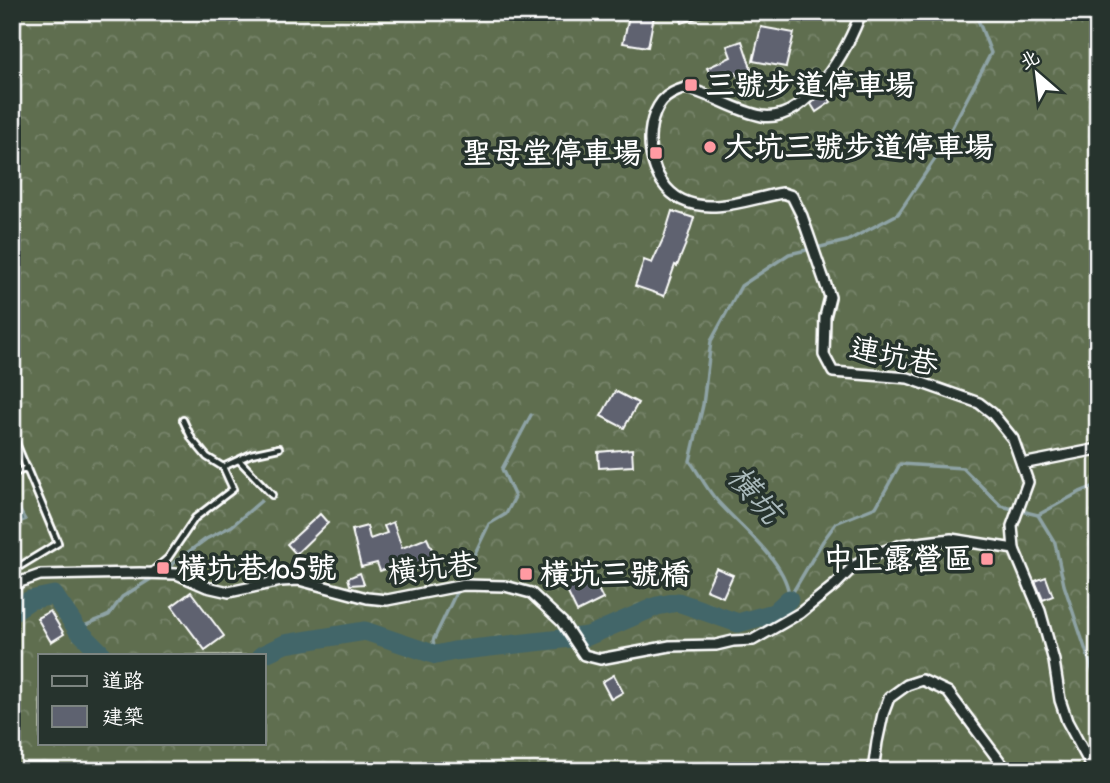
<svg xmlns="http://www.w3.org/2000/svg" width="1110" height="783" viewBox="0 0 1110 783" font-family="'Indie Flower','LXGW WenKai TC',sans-serif">
  <style>
    .forest { fill: url(#forest-crowns); stroke: #afb6a8; stroke-width: 2; fill-rule: evenodd }
    .water { fill: url(#water-waves); stroke: #8ea3a5; stroke-width: 2 }
    .lines { fill: none; stroke-linecap: round; stroke-linejoin: round }
    .stream { stroke: #8ea3a5; stroke-width: 3.5 }
    .river { stroke: #436669; stroke-width: 19 }
    .building { fill: #5e6270; stroke: #fff; stroke-width: 2 }
    .service-casing { stroke: #fff; stroke-width: 10 }
    .minor-casing { stroke: #fff; stroke-width: 14 }
    .service { stroke: #26332d; stroke-width: 4.5 }
    .minor { stroke: #26332d; stroke-width: 9 }
    .poi-dot { fill: #ff9aa2; stroke: #26332d; stroke-width: 2.5 }
    .labels { text-anchor: middle; stroke-width: 7; stroke-linejoin: round; paint-order: stroke }
    .poi-label { font-size: 30px; font-weight: bold; fill: #fff; stroke: #26332d; text-anchor: start }
    .street-label { font-size: 30px; fill: #fff; stroke: #26332d }
    .water-label { font-size: 32px; font-style: italic; fill: #aababc; stroke: #26332d }
  </style>
  <defs>
    <pattern id="forest-crowns" width="20" height="18" patternUnits="userSpaceOnUse" patternTransform="scale(1.75)"><rect width="20" height="18" fill="#5f6e50"/><path d="M2 6a3 3 0 1 1 6 0M12 15a3 3 0 1 1 6 0" fill="none" stroke="#77846a"/></pattern>
    <pattern id="water-waves" width="16" height="10" patternUnits="userSpaceOnUse" patternTransform="scale(1.75)"><rect width="16" height="10" fill="#436669"/><path d="M0 5q4-4 8 0t8 0" fill="none" stroke="#5f7d80"/></pattern>
  </defs>
  <rect width="100%" height="100%" fill="#26332d"/>
  <filter id="ink" filterUnits="userSpaceOnUse"><feTurbulence type="fractalNoise" baseFrequency=".0143" numOctaves="2"/><feDisplacementMap in="SourceGraphic" scale="14" xChannelSelector="R" yChannelSelector="G"/><feConvolveMatrix kernelMatrix="1 2 1 2 8 2 1 2 1" color-interpolation-filters="sRGB"/></filter>
  <g filter="url(#ink)">
    <path class="forest" d="M12 12H1098V771H12ZM40 655H264V743H40Z"/>
    <polygon class="water" points="14,499 26,520 13,525 12,501"/>
    <g class="lines">
      <g class="stream">
        <polyline points="1038,515 1055,543 1064,585 1098,687"/>
        <polyline points="163,571 206,539 232,526 261,501"/>
        <polyline points="790,597 823,541 836,523 876,507 900,464 963,468 1001,506 1038,515 1080,492 1098,485"/>
        <path d="M789 599C790 563 735 523 714 497 705 486 698 472 690 461L703 405 711 341 741 286 789 254 847 241 898 214 937 156 991 53 975 12"/>
        <polyline points="77,629 109,615 122,597 154,577"/>
        <polyline points="436,655 433,641 489,524 506,514 515,497 502,469 531,415"/>
      </g>
      <g class="river">
        <polyline points="12,612 30,600 54,595 77,629 103,655"/>
        <polyline points="262,655 285,644 365,631 436,655 454,651 588,636 657,606 678,602 738,623 774,613 789,599"/>
      </g>
    </g>
    <g class="building">
      <polygon points="630,12 654,16 648,47 623,43"/>
      <polygon points="679,12 709,12 709,14 682,23"/>
      <polygon points="761,27 794,33 786,67 753,61"/>
      <polygon points="742,41 755,80 741,85 736,72 714,82 707,68 731,57 727,46"/>
      <polygon points="824,91 831,102 816,112 811,104"/>
      <polygon points="672,211 694,218 685,246 677,266 675,265 664,296 635,286 644,260 652,263 664,237"/>
      <polygon points="615,391 638,403 624,428 601,416"/>
      <polygon points="632,449 633,466 599,468 598,452"/>
      <polygon points="320,514 328,523 296,554 287,544"/>
      <polygon points="393,522 402,548 427,538 437,560 415,570 411,560 380,571 377,563 361,567 352,530 367,526 370,539 387,533 384,526"/>
      <polygon points="716,568 733,575 723,597 706,590"/>
      <polygon points="360,573 364,584 350,585 348,578"/>
      <polygon points="590,573 603,599 577,612 564,585"/>
      <polygon points="1046,577 1053,596 1043,600 1035,581"/>
      <polygon points="191,592 224,636 205,650 172,606"/>
      <polygon points="50,611 64,634 51,642 37,618"/>
      <polygon points="614,675 623,692 611,699 602,682"/>
    </g>
    <g class="lines">
      <g class="service-casing">
        <g id="service">
          <polyline points="239,460 272,495"/>
          <polyline points="223,467 251,454 279,448"/>
          <polyline points="12,474 27,468"/>
          <polyline points="12,571 58,543 16,443"/>
          <polyline points="151,572 168,558 195,518 233,489 223,467 207,457 192,439 183,420"/>
        </g>
      </g>
      <g class="minor-casing">
        <g id="minor">
          <path d="M861 12C849 48 807 123 762 116 735 111 712 94 685 88 676 91 668 94 662 101 640 129 649 184 682 200 713 215 751 198 783 193L792 196 802 216 830 297 825 317 824 355 833 372 908 378 979 403 992 413 1013 439 1028 482 1012 526 1014 549 1040 611 1054 661 1060 700 1067 721 1094 771"/>
          <polyline points="1022,464 1098,449"/>
          <polyline points="12,587 20,582 40,575 140,573 177,574 207,587 229,592 281,581 299,580 367,598 387,600 464,585 505,586 531,593 562,622 584,655 600,659 670,646 716,645 733,641 753,640 800,613 836,584 854,566 881,552 901,545 951,539 1014,549"/>
          <polyline points="873,771 877,742 883,714 889,698 907,685 922,680 948,692 1007,771"/>
        </g>
      </g>
      <use href="#service" class="service"/>
      <use href="#minor" class="minor"/>
    </g>
  </g>
  <g class="poi-dot">
    <rect x="684" y="78" width="14" height="14" rx="3.5"/>
    <circle cx="710" cy="147" r="7"/>
    <rect x="649" y="146" width="14" height="14" rx="3.5"/>
    <rect x="980" y="552" width="14" height="14" rx="3.5"/>
    <rect x="156" y="561" width="14" height="14" rx="3.5"/>
    <rect x="519" y="567" width="14" height="14" rx="3.5"/>
  </g>
  <g class="labels">
    <g class="poi-label">
      <text x="705" y="95">三號步道停車場</text>
      <text x="724" y="157">大坑三號步道停車場</text>
      <text x="642" y="163" text-anchor="end">聖母堂停車場</text>
      <text x="973" y="569" text-anchor="end">中正露營區</text>
      <text x="177" y="578">橫坑巷105號</text>
      <text x="540" y="584">橫坑三號橋</text>
    </g>
    <g class="street-label">
      <text transform="translate(894 356) rotate(11)" y="10">連坑巷</text>
      <text transform="translate(432 568) rotate(-6)" y="10">橫坑巷</text>
    </g>
    <g class="water-label">
      <text transform="translate(755 494) rotate(49)" y="11">橫坑</text>
    </g>
  </g>
  <rect width="1110" height="783" fill="none" stroke="#26332d" stroke-width="42"/>
  <rect x="21" y="21" width="1068" height="741" fill="none" stroke="#fff" stroke-width="2.5" filter="url(#ink)"/>
  <rect x="38" y="654" width="228" height="91" fill="#26332d" stroke="#7d8581" stroke-width="2"/>
  <rect x="52" y="676" width="35" height="10" fill="#26332d" stroke="#7d8581" stroke-width="2"/>
  <text x="102" y="688" font-size="21" fill="#ffffff">道路</text>
  <rect x="52" y="706" width="35" height="21" fill="#5e6270" stroke="#7d8581" stroke-width="2"/>
  <text x="102" y="724" font-size="21" fill="#ffffff">建築</text>
  <g transform="translate(1037 74) rotate(332)" stroke="#26332d" stroke-width="5" paint-order="stroke">
  <path d="M0-5L12 26L0 18L-12 26Z" fill="#ffffff"/>
  <text y="-10" font-size="19" font-weight="bold" text-anchor="middle" fill="#ffffff">北</text>
  </g>
</svg>
